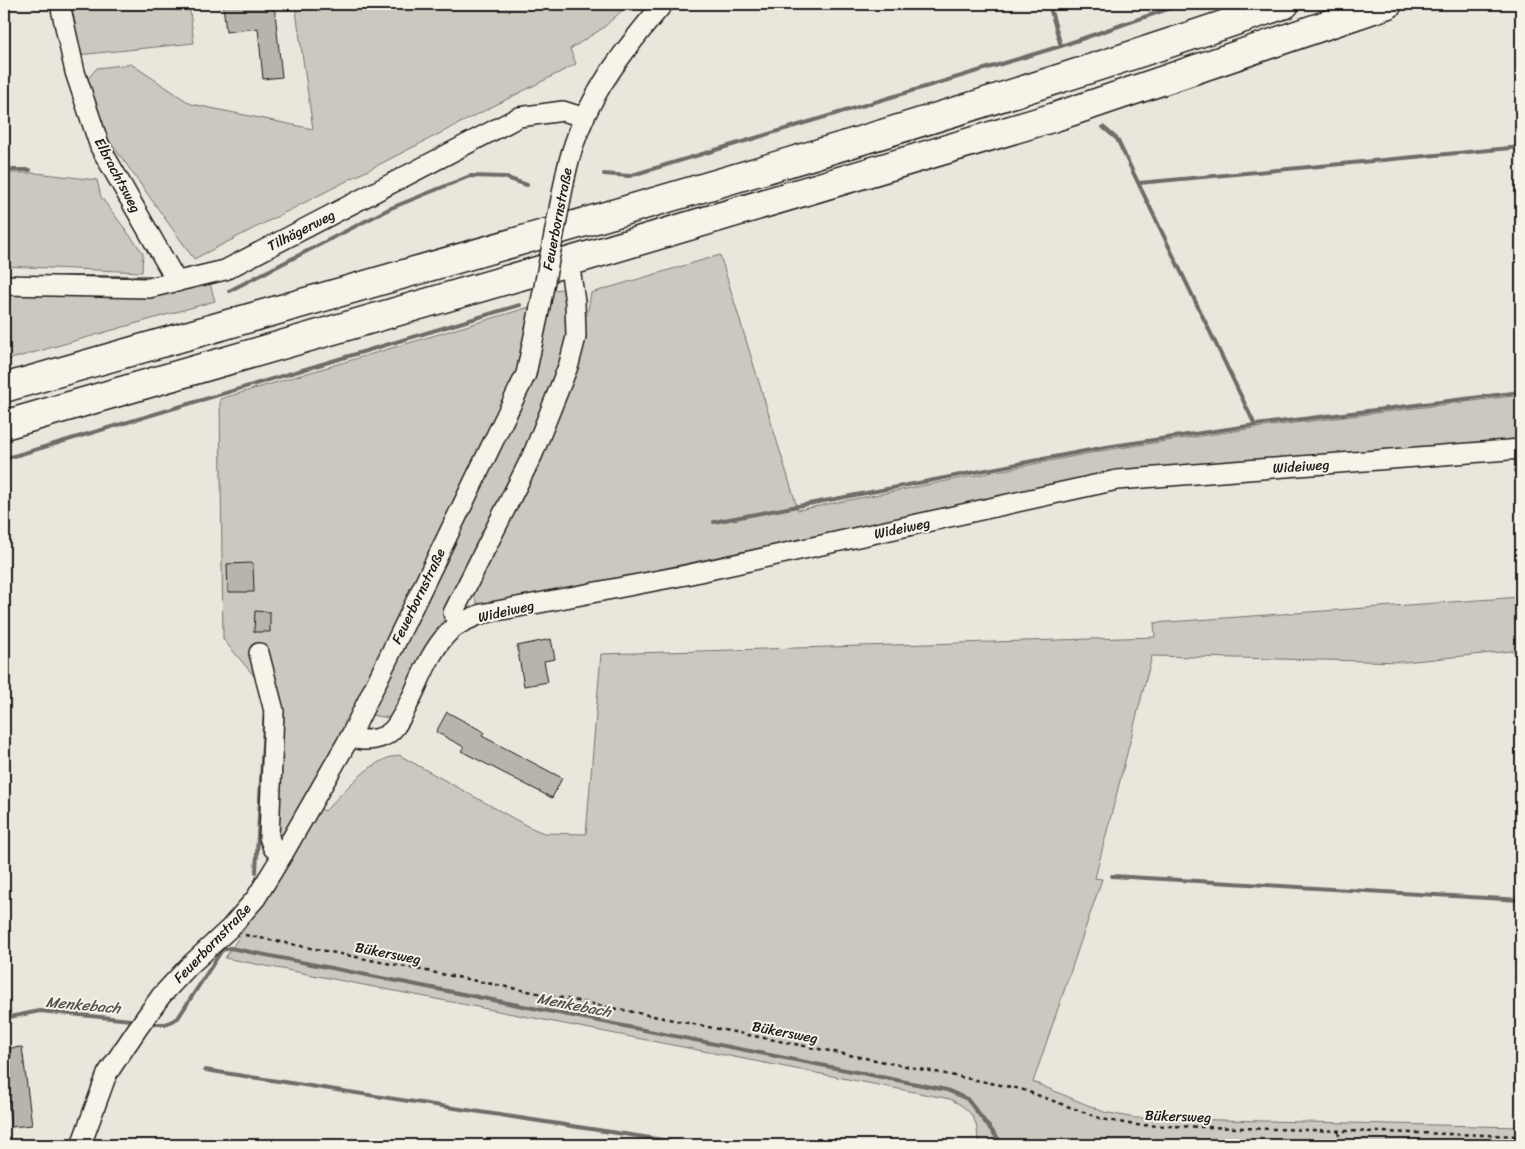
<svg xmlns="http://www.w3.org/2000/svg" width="1525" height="1149" viewBox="0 0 1525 1149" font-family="Sriracha,sans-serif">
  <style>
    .green { fill: #ccc8c0; stroke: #74726e }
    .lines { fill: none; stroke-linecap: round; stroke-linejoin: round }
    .stream { stroke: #6d6c68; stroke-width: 4 }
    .building { fill: #b6b4ac; stroke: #1c1c1c }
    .minor-casing { stroke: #1c1c1c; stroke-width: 22 }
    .highway-casing { stroke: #1c1c1c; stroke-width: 31 }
    .path { stroke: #1c1c1c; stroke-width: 2.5; stroke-dasharray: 4 4; stroke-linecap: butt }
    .minor { stroke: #f7f3e8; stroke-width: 19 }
    .highway { stroke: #f7f3e8; stroke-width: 28 }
    .minor-bridge-casing { stroke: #1c1c1c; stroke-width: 22; stroke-linecap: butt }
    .minor-bridge { stroke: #f7f3e8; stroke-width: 19 }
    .labels { text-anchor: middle; stroke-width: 4; stroke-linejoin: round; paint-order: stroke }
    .street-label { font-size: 14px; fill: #1c1c1c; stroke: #f7f3e8 }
    .water-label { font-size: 15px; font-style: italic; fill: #52514e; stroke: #f7f3e8 }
  </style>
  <rect width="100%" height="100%" fill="#eae6dc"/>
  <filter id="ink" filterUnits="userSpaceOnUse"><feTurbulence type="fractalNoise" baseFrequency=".02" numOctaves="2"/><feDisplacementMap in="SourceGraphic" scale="10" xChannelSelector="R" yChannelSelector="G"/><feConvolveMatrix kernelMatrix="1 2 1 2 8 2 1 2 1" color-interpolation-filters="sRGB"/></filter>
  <g filter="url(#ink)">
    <g class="green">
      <polygon points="67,4 189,4 194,43 78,55"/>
      <polygon points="295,4 629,4 603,28 570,49 576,64 194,259 109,140 85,82 97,68 131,64 191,104 313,129"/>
      <polygon points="4,173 36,173 97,180 101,197 143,253 142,272 4,266"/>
      <polygon points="720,255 798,510 1106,450 1255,428 1521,395 1521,441 1108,473 480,608 470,589 498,511 403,701 389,718 371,715 536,377 551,290 563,289 566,294 569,318 587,315 591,293"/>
      <polygon points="210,284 215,301 4,361 4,293 147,296"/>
      <polygon points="530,307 517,371 355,708 282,840 273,833 280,707 223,639 220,399"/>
      <path d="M1521 597V650L1405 662 1152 656 1095 878 1102 879 1033 1082 1104 1112 1135 1118 1521 1127V1145H978C978 1119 973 1111 950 1099L225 958 279 877 319 808 325 811C346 790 369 760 399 755L529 827 544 833 586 834 601 654 1155 637 1154 623Z"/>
    </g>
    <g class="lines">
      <g class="stream">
        <polyline points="1049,4 1061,46"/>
        <polyline points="1103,127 1117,139 1255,425"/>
        <polyline points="4,170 30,170"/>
        <polyline points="604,174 629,176 1061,46 1182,4"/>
        <polyline points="1139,183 1521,147"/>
        <polyline points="63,277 151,277"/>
        <polyline points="229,291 391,208 470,176 504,177 527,185"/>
        <polyline points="4,459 520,305"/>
        <polyline points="714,522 1106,447 1255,425 1521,392"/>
        <polyline points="256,872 265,707"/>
        <polyline points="1112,876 1521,900"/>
        <polyline points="4,1018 40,1011 131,1020"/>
        <polyline points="154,1024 166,1024 178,1018 222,950 230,948 947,1090 967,1099 1003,1145"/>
        <polyline points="205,1070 696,1145"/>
      </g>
    </g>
    <g class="building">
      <polygon points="223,4 274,4 282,77 263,79 258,28 226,32"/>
      <polygon points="253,563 254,592 228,592 227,564"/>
      <polygon points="255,611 270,612 270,632 254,632"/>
      <polygon points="551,639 555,659 544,661 548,682 524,686 517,646"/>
      <polygon points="447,712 484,732 482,736 562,778 552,798 461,751 464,747 436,732"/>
      <polygon points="22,1047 32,1125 11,1127 6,1081 4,1082 4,1058 11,1057 10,1048"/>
    </g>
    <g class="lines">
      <g class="minor-casing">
        <g id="minor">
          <polyline points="60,4 75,72 100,147 177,282"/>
          <path d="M565 178C579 107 617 58 663 4"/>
          <polyline points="4,285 149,288 225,270 519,117 563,111 582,117"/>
          <polyline points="458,625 453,613 533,454 569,364 576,337 575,302 569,261"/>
          <polyline points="259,653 274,711 269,837 273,848 283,854"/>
          <path d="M350 737C364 743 386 740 395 727 416 698 423 659 448 633 457 623 470 619 481 614L686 575 1117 480 1521 449"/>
          <polyline points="81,1145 107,1074 138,1028 161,996 188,967 230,928 256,898 283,854 350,737 526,374 539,312"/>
        </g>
      </g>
      <g class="highway-casing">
        <g id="highway">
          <path d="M4 388C432 265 863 149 1285 4"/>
          <polyline points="4,425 534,272 1055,117 1388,4"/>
        </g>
      </g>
      <g class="path">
        <polyline points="245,935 1021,1089 1102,1119 1135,1125 1521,1136"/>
        <polyline points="1338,1132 1343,1145"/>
      </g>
      <use href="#minor" class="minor"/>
      <use href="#highway" class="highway"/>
      <g class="minor-bridge-casing">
        <polyline id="minor-bridge" points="539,312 565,178"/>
      </g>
      <use href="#minor-bridge" class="minor-bridge"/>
    </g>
  </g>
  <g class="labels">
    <g class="street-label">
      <text transform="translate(118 175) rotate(62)" y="5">Elbrachtsweg</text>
      <text transform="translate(557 219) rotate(-79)" y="5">Feuerbornstraße</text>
      <text transform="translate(301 230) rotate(-27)" y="5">Tilhägerweg</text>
      <text transform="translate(1301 466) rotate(-4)" y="5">Wideiweg</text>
      <text transform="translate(902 528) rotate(-12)" y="5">Wideiweg</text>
      <text transform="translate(418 596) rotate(-64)" y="5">Feuerbornstraße</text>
      <text transform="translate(506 611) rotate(-13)" y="5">Wideiweg</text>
      <text transform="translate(212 943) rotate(-46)" y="5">Feuerbornstraße</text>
      <text transform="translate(388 953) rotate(11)" y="5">Bükersweg</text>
      <text transform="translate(785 1032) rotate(11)" y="5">Bükersweg</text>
      <text transform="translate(1178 1116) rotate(2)" y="5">Bükersweg</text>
    </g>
    <g class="water-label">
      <text transform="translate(83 1005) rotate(5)" y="5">Menkebach</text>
      <text transform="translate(574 1005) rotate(11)" y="5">Menkebach</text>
    </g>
  </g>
  <rect width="1525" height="1149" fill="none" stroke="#f7f3e8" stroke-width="20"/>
  <rect x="10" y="10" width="1505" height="1129" fill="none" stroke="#1c1c1c" stroke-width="2" filter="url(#ink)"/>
</svg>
